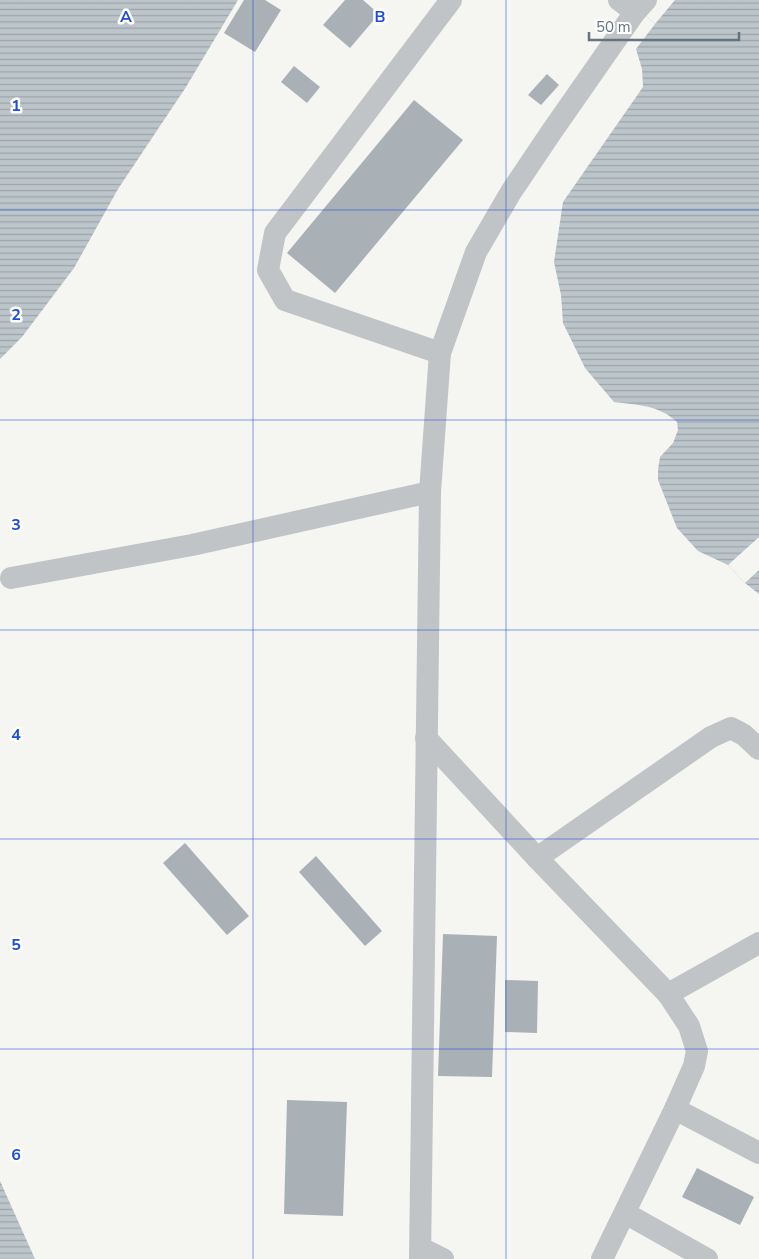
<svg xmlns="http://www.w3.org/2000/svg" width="759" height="1259" viewBox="0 0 759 1259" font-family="'Nunito Sans',sans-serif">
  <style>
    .water { fill: url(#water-rules) }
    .pier { fill: #f5f5f2 }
    .building { fill: #a9b1b6 }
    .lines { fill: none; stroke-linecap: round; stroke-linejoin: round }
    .minor { stroke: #c0c4c7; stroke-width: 22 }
    .grid { fill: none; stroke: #1d4ed8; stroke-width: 1; stroke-opacity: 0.55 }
    .grid-label { font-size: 16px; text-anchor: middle; font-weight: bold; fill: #1d4ed8; stroke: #fff; stroke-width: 5; stroke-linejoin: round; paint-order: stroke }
  </style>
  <defs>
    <pattern id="water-rules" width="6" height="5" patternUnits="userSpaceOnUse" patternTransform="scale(1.25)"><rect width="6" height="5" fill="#bcc5ca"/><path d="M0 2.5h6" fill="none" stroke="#9ca5a9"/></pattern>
  </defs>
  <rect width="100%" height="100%" fill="#f5f5f2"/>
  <g class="water">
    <polygon points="0,0 238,0 186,87 118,189 74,268 22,337 0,359"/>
    <path d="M627 0H759V594L745 583 728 565 698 551 677 528 658 480V469L660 457 673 443 678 430 677 422C659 405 638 405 614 402L585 368 563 323 561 295 554 262 563 202 643 87 642 69 636 49 655 24Z"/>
    <polygon points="0,1181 35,1259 0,1259"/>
  </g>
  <g class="pier">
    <polygon points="639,0 675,0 655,24 634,6"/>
    <polygon points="759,537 759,570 745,583 728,565"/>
  </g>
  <g class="building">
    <polygon points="244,0 265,0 281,10 255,52 224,33"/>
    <polygon points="345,0 363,0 379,14 350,48 323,25"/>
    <polygon points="294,66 320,87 307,103 281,82"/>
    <polygon points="547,74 559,85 541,105 528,95"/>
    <polygon points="414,100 463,140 335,293 287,253"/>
    <polygon points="185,843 249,916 227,935 163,863"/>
    <polygon points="316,856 382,931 365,946 299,872"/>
    <polygon points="443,934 497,936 492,1077 438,1076"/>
    <polygon points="505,980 538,981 537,1033 505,1032"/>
    <polygon points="287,1100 347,1102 343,1216 284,1214"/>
    <polygon points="697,1168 754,1197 740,1225 682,1197"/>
  </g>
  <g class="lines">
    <g class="minor">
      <polyline points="619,0 635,12"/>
      <polyline points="440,353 285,300 268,270 275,233 451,0"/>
      <polyline points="11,578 192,545 430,492"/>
      <polyline points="426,738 537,858 668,994 689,1026 697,1051 694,1066 675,1109 602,1259"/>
      <polyline points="537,858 711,737 731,728 744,735 759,749"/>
      <polyline points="668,994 759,943"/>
      <polyline points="675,1109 759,1153"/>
      <polyline points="625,1213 707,1259"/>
      <polyline points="421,1248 443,1259"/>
      <polyline points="420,1259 430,492 440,353 476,252 511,192 550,134 635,12 646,0"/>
    </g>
  </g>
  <path class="grid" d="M253 0V1259M506 0V1259M0 210H759M0 420H759M0 630H759M0 839H759M0 1049H759"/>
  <g class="grid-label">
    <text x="126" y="22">A</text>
    <text x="380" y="22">B</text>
    <text x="16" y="111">1</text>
    <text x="16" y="320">2</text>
    <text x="16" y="530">3</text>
    <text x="16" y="740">4</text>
    <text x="16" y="950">5</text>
    <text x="16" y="1160">6</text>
  </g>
  <path d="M589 32v8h150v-8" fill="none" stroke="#657481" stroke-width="2.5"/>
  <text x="596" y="32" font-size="15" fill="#657481" stroke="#ffffff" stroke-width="4" paint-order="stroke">50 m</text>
</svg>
